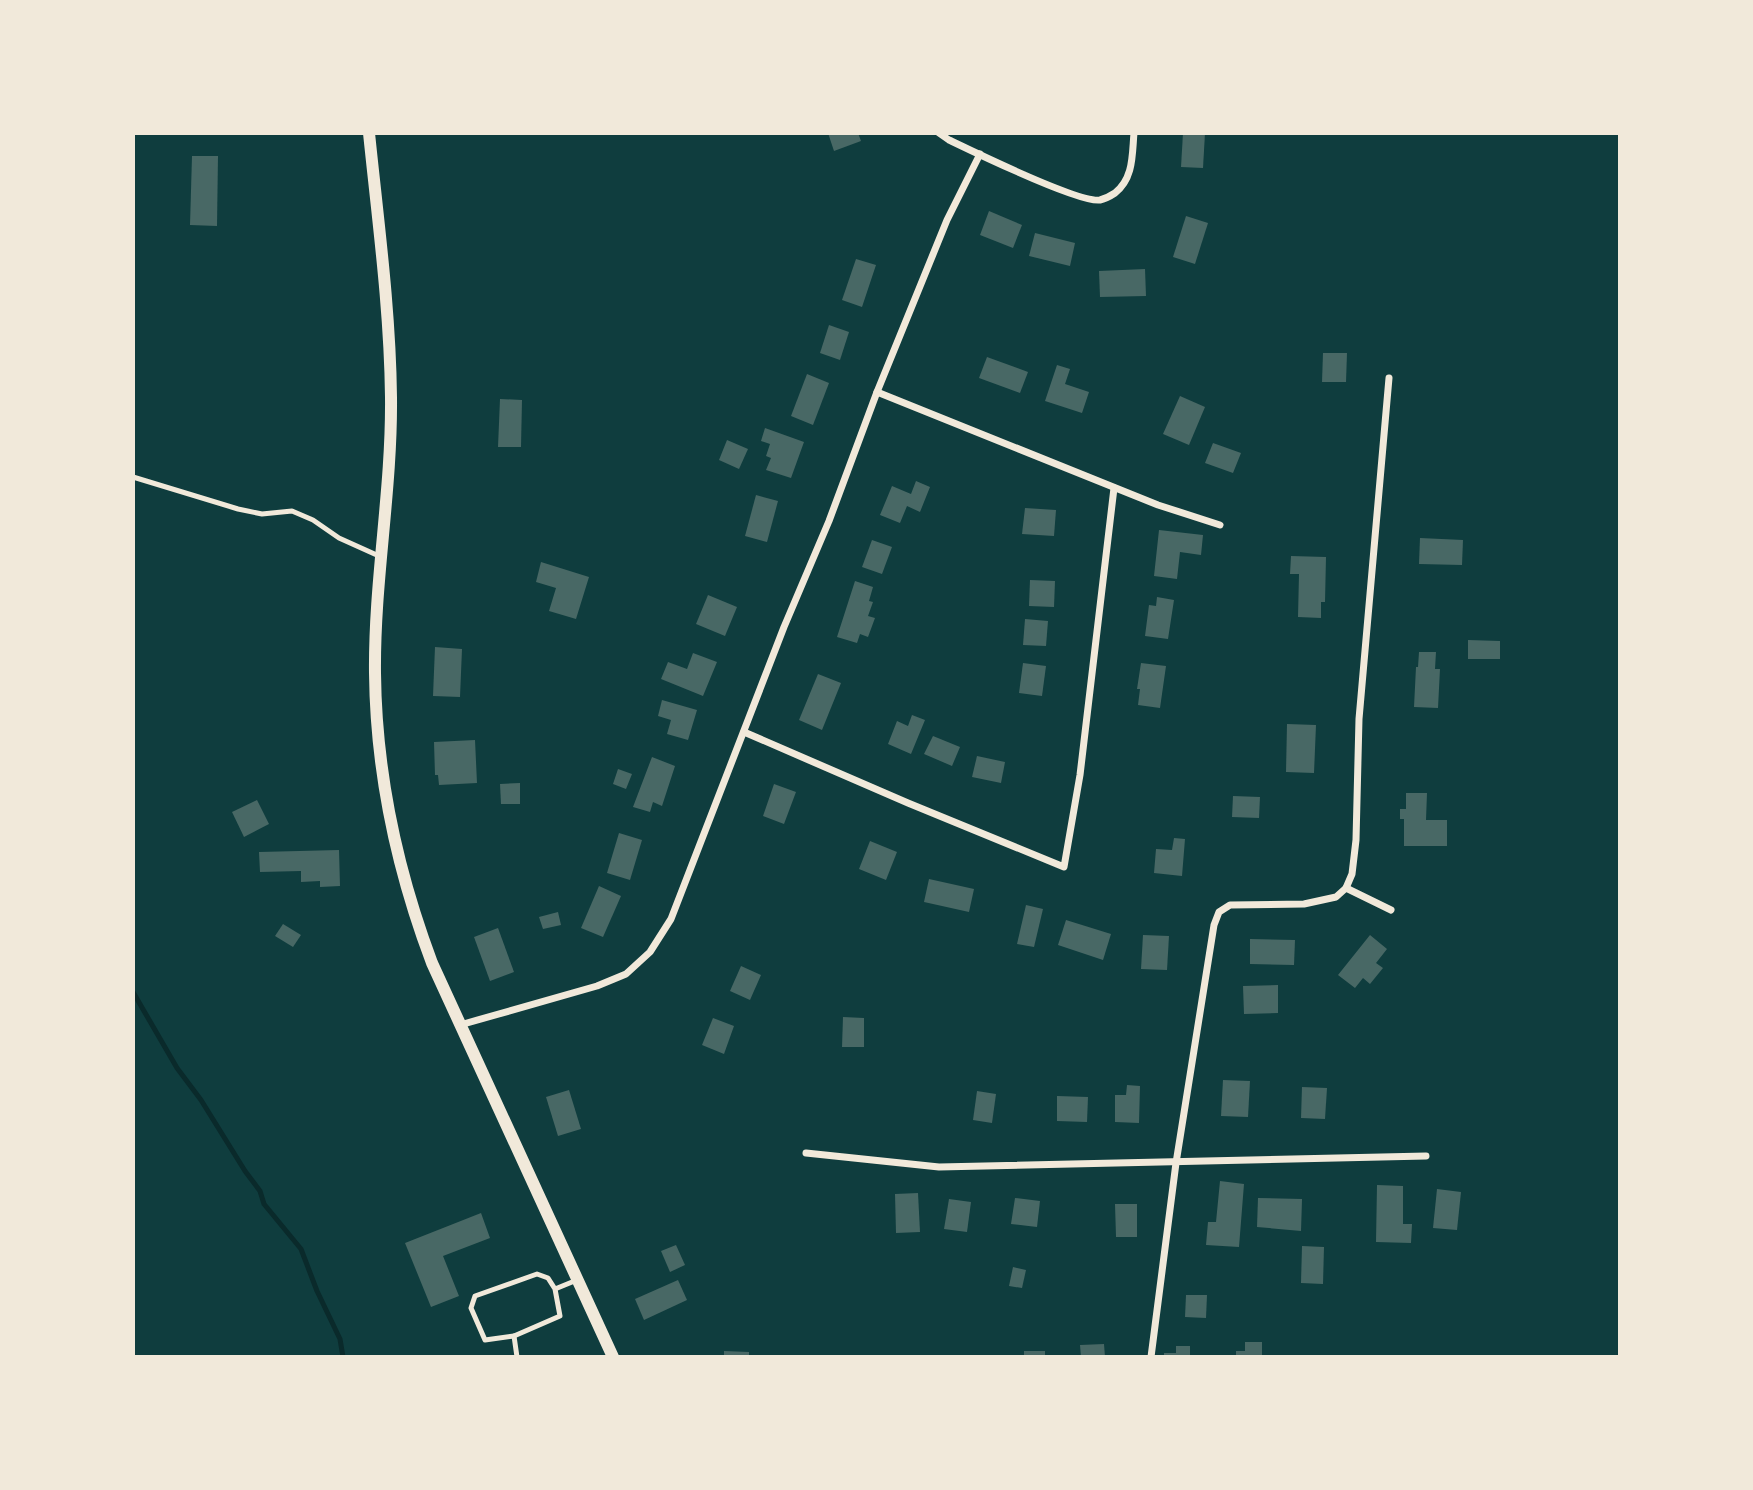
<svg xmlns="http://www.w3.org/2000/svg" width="1753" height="1490" viewBox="0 0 1753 1490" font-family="'Noto Sans',sans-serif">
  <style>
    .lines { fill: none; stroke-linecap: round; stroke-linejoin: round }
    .stream { stroke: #0a2a2b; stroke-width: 5 }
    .building { fill: #486865 }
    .service { stroke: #f1e9da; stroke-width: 5 }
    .minor { stroke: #f1e9da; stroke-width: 7 }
    .tertiary { stroke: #f1e9da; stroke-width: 12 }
  </style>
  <rect width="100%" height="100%" fill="#0f3d3e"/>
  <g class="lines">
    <polyline class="stream" points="133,992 177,1068 201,1100 245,1171 260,1191 264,1204 301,1249 317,1291 340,1339 343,1357"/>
  </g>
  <g class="building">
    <polygon points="828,133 858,133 861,141 834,151"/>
    <polygon points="1183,133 1205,133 1203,168 1181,167"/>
    <polygon points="192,156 218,156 217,226 190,225"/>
    <polygon points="989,211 1022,225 1013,248 980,235"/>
    <polygon points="1186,216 1208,223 1195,264 1173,257"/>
    <polygon points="1035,233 1075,243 1070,266 1029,256"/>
    <polygon points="856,259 876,265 862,307 842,300"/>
    <polygon points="1145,269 1146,296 1100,297 1099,271"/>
    <polygon points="829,325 849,332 840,360 820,353"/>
    <polygon points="1323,353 1347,353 1346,382 1322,382"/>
    <polygon points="987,357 1028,372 1020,393 979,378"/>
    <polygon points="1057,365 1070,369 1065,384 1089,392 1082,413 1045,401"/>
    <polygon points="807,374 829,383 813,425 791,416"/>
    <polygon points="1180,396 1205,407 1189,445 1163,434"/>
    <polygon points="500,399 522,400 521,447 498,447"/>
    <polygon points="765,428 804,442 791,478 766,470 771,458 766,456 770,444 761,441"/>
    <polygon points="727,440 748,449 739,469 719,460"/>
    <polygon points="1213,443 1241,453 1233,473 1205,463"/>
    <polygon points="916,481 930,487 920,512 907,506 900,523 880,515 892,486 911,494"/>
    <polygon points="756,495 778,501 767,542 745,536"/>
    <polygon points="1025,508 1056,510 1054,536 1022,534"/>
    <polygon points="1159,530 1203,535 1201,555 1180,552 1177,579 1154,576"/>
    <polygon points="1420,538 1463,540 1462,565 1419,564"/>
    <polygon points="872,540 892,547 882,574 862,567"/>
    <polygon points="1291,556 1326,557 1325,602 1321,602 1321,618 1298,617 1299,574 1290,574"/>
    <polygon points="541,562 589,577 576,619 549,611 556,588 536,582"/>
    <polygon points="1030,580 1055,581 1054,607 1029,606"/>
    <polygon points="855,581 873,587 869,601 873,602 868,616 875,618 868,637 860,634 857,643 837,637"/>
    <polygon points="708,595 737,607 725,636 696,624"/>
    <polygon points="1157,597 1174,600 1168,639 1145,636 1149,605 1156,606"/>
    <polygon points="1025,619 1048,621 1046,646 1023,645"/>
    <polygon points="1468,640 1500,641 1500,659 1468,659"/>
    <polygon points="435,647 462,649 460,697 433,696"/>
    <polygon points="1419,652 1436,652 1435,669 1440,669 1438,708 1414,707 1416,667 1418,667"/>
    <polygon points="693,653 717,662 703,696 661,679 668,662 687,669"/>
    <polygon points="1023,663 1046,666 1042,696 1019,693"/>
    <polygon points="1141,663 1166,666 1160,708 1138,705 1140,689 1137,689"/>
    <polygon points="818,674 841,683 822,730 799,720"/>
    <polygon points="662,700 697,710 688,740 667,734 671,720 658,716"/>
    <polygon points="912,715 925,720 911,754 888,744 897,721 908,726"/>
    <polygon points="1287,724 1316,725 1314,773 1286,772"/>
    <polygon points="933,736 960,747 952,766 924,754"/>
    <polygon points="475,740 477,783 439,785 438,775 435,775 434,742"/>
    <polygon points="977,756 1005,762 1001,783 972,777"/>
    <polygon points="652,757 675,766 662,806 653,802 650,812 633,807"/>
    <polygon points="618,769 632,774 626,789 613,784"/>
    <polygon points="520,783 520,804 501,804 500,784"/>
    <polygon points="774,784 796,792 784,824 763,816"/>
    <polygon points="1406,793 1427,793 1426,820 1447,820 1447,846 1404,846 1404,819 1400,819 1400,809 1406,809"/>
    <polygon points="1233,796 1260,797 1259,818 1232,817"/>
    <polygon points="257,800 269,824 244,837 232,812"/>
    <polygon points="619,833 642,840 630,880 607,873"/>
    <polygon points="1174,838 1185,839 1182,876 1154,873 1156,849 1172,850"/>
    <polygon points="870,841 897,852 886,880 859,869"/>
    <polygon points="339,850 340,886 320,887 320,881 301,882 301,871 260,872 259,852"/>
    <polygon points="929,879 974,889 969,912 924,902"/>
    <polygon points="599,886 621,896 603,937 581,928"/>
    <polygon points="1026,905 1043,909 1034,947 1017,944"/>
    <polygon points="558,912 561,925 543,929 539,917"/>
    <polygon points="1066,920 1111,934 1103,960 1058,945"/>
    <polygon points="283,924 301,935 293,947 275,936"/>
    <polygon points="498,928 514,972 490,981 474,937"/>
    <polygon points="1143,935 1169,936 1167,970 1141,969"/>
    <polygon points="1370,935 1387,949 1376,963 1383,968 1370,984 1363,978 1355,988 1338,975"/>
    <polygon points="1250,939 1295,940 1294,965 1250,964"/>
    <polygon points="741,966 761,975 750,1000 730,991"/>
    <polygon points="1278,985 1278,1013 1244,1014 1243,986"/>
    <polygon points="843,1017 864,1018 864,1047 842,1047"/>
    <polygon points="713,1018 734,1026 724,1054 702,1045"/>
    <polygon points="1223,1080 1250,1081 1248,1117 1221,1116"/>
    <polygon points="1127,1085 1140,1086 1139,1123 1115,1122 1115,1095 1126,1095"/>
    <polygon points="1302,1087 1327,1088 1325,1119 1301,1118"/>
    <polygon points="569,1090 581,1129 558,1136 546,1097"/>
    <polygon points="977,1091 996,1094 992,1123 973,1120"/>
    <polygon points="1057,1096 1088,1097 1087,1122 1057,1121"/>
    <polygon points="1220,1181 1244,1184 1239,1247 1206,1245 1208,1222 1216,1222"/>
    <polygon points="1377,1185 1403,1186 1403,1224 1412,1224 1411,1243 1376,1242"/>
    <polygon points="1437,1189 1461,1192 1457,1230 1433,1228"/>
    <polygon points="918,1193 920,1232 896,1233 895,1194"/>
    <polygon points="1015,1198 1040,1201 1037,1227 1011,1224"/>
    <polygon points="1258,1198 1302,1199 1301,1231 1257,1227"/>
    <polygon points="949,1199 971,1202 967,1232 944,1229"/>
    <polygon points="1115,1204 1137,1204 1137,1237 1116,1237"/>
    <polygon points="481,1213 490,1238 443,1256 459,1296 431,1307 405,1243"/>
    <polygon points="676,1245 685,1265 670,1272 661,1251"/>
    <polygon points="1302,1246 1324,1247 1323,1284 1301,1283"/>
    <polygon points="1013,1267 1026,1270 1022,1288 1009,1286"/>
    <polygon points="678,1280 687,1300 644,1320 635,1299"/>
    <polygon points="1186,1295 1207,1295 1206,1318 1185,1317"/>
    <polygon points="1245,1342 1262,1342 1262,1357 1236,1357 1236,1351 1245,1351"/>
    <polygon points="1104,1344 1105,1357 1081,1357 1080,1345"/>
    <polygon points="1176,1346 1190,1346 1190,1357 1164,1357 1164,1353 1176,1353"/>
    <polygon points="724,1351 749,1352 749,1357 724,1357"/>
    <rect x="1024" y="1351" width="21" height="6"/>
  </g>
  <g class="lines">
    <g class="service">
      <polyline points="133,477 238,509 262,514 292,511 313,520 339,538 379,556"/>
      <polyline points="555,1289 560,1316 514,1336 485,1340 471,1308 475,1296 537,1274 548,1278 555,1289 577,1280"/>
      <polyline points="514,1336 517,1357"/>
    </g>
    <g class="minor">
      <path d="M939 133 949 140C974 152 1079 203 1100 200 1104 199 1112 195 1115 193 1134 178 1132 154 1134 133"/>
      <polyline points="877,392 1158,505 1220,525"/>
      <polyline points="744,732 908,803 1064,867 1080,775 1114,488"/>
      <polyline points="1346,888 1391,910"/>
      <polyline points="460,1025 597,986 626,974 650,952 671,919 784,627 829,521 877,392 947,220 980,154"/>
      <polyline points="806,1153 939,1167 1426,1156"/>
      <polyline points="1151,1357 1176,1163 1214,925 1219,912 1230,905 1304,904 1336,897 1346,888 1352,874 1356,840 1359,719 1389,378"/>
    </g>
    <path class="tertiary" d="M369 133C378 221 390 309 391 397 392 490 374 581 375 673 376 773 397 870 432 963L613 1357"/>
  </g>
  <rect width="1753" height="1490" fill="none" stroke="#f1e9da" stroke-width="270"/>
</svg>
